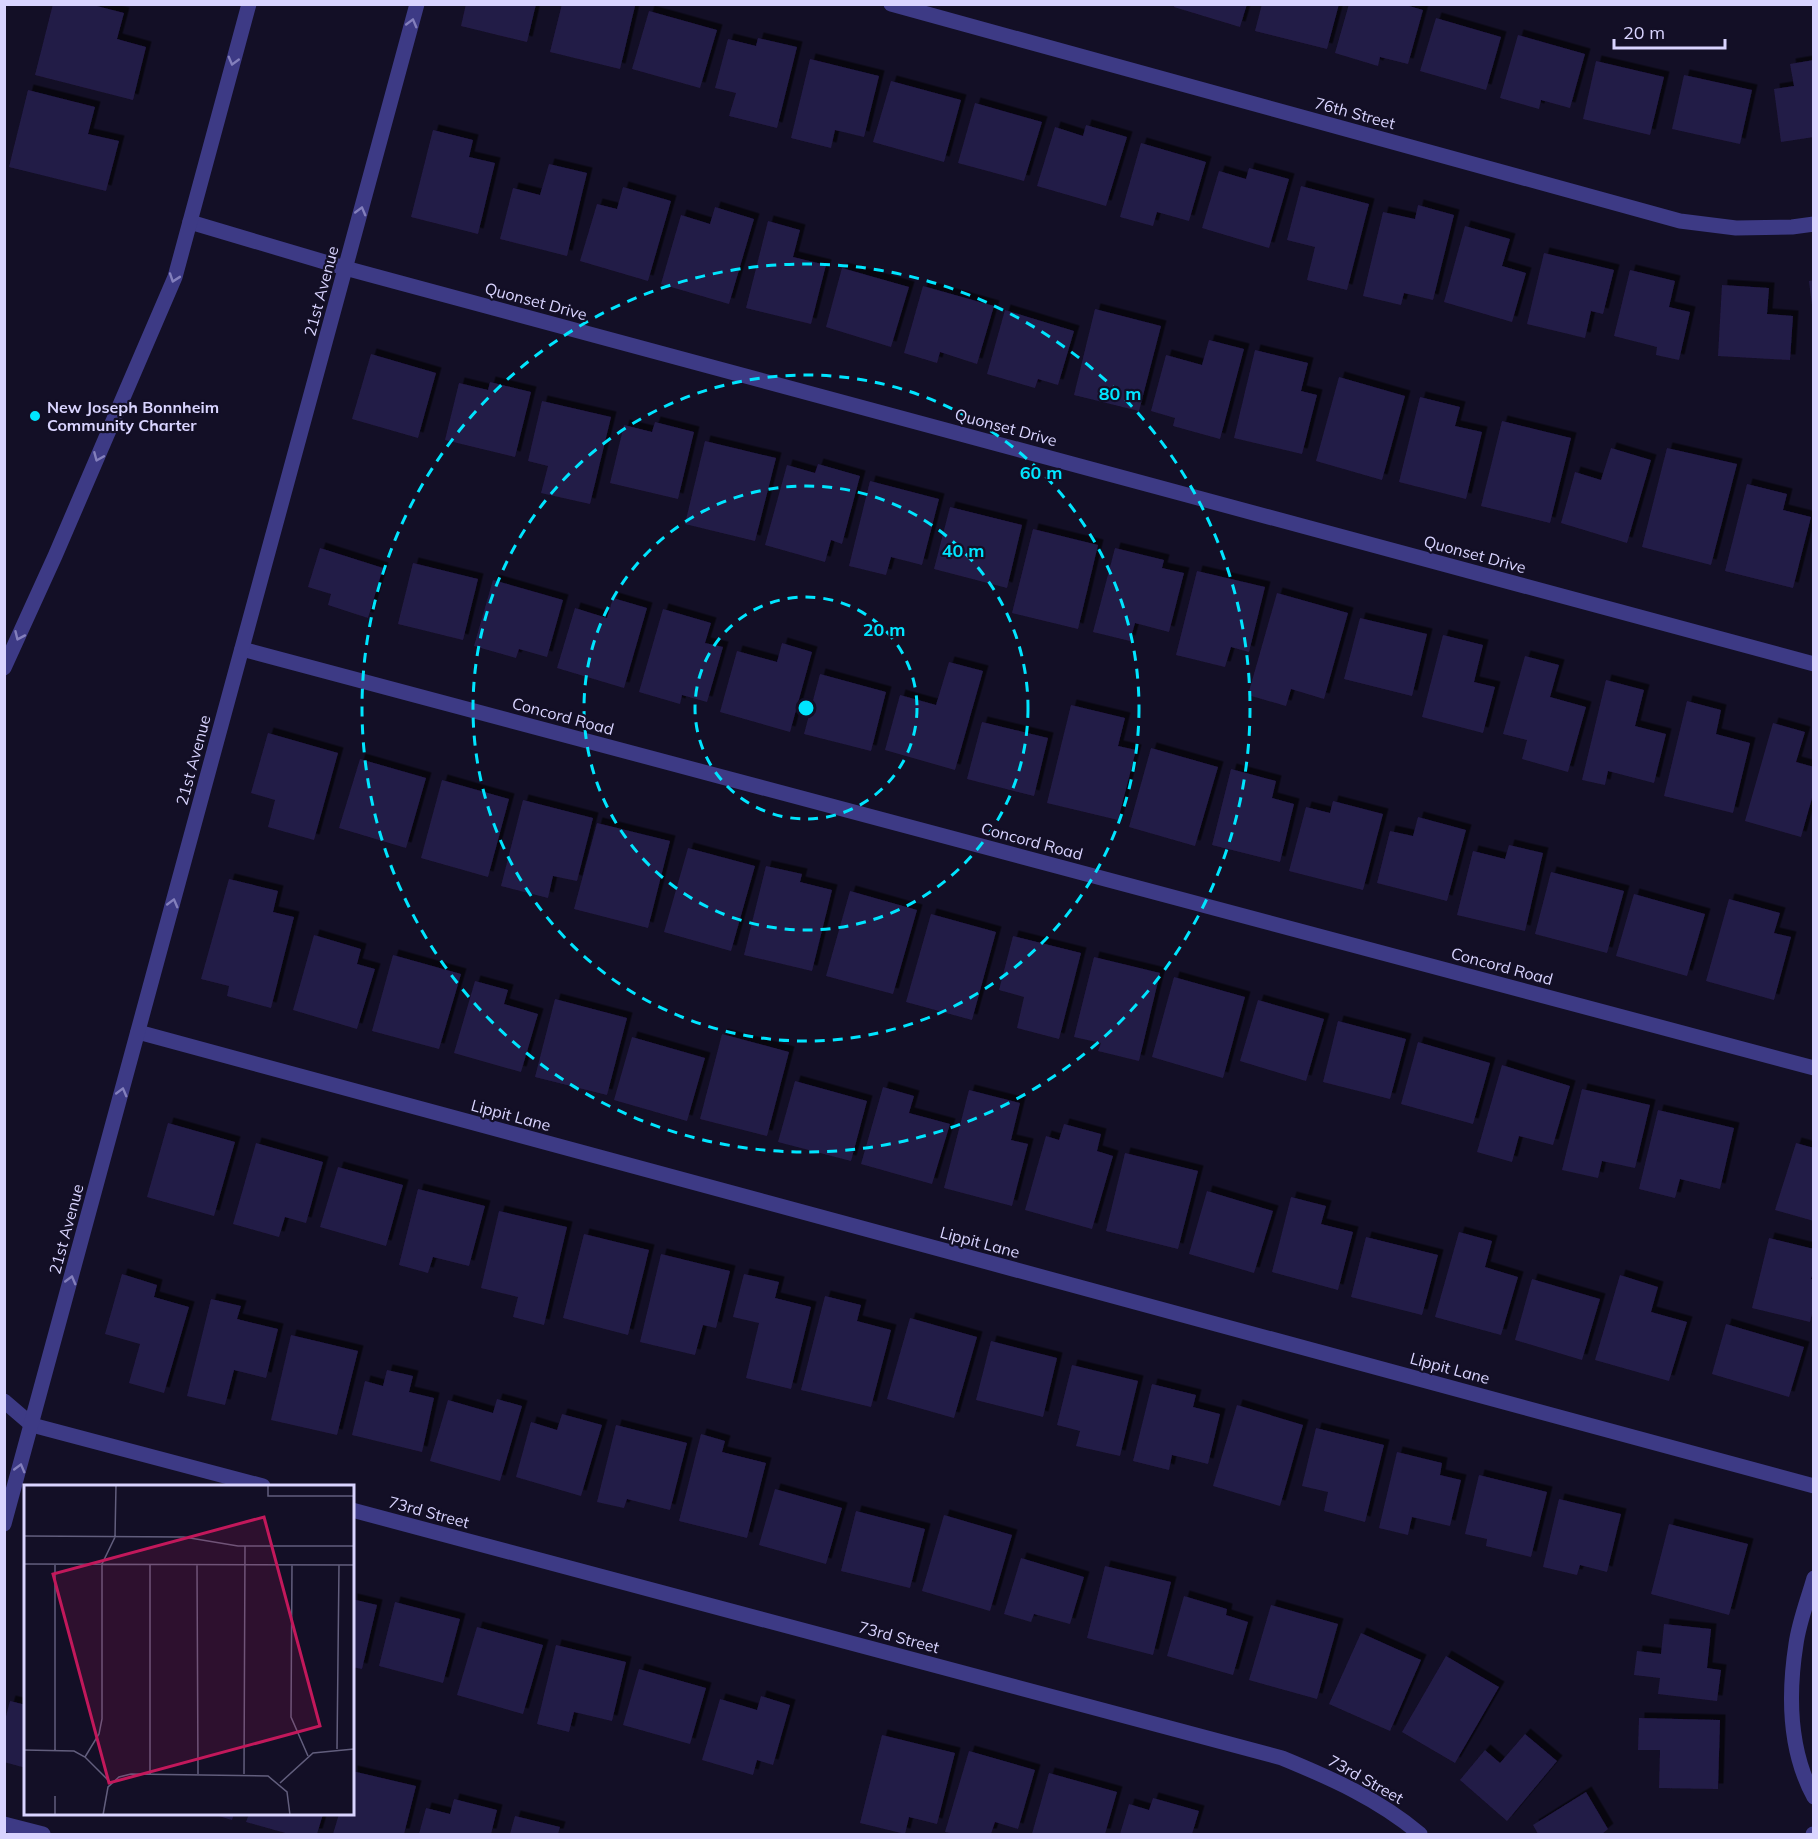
<svg xmlns="http://www.w3.org/2000/svg" width="1818" height="1839" viewBox="0 0 1818 1839" font-family="Mulish,sans-serif">
  <style>
    .building { fill: #241b47; filter: url(#shadow) }
    .lines { fill: none; stroke-linecap: round; stroke-linejoin: round }
    .minor { stroke: #3d3a85; stroke-width: 15 }
    .tertiary { stroke: #3d3a85; stroke-width: 15 }
    .oneway { stroke: #837fbc }
    .ring { fill: none; stroke: #00e5ff; stroke-width: 3; stroke-dasharray: 10 8 }
    .poi-dot { fill: #00e5ff; stroke: #130f26; stroke-width: 2 }
    .labels { text-anchor: middle; stroke-width: 4.5; stroke-linejoin: round; paint-order: stroke }
    .street-label { font-size: 16px; fill: #d9d4ff; stroke: #130f26 }
    .poi-label { font-size: 16px; font-weight: bold; fill: #d9d4ff; stroke: #130f26; text-anchor: start }
    .inset-road { fill: none; stroke: #625e7d; stroke-width: 1.5 }
    .view { fill: #c2185b; fill-opacity: 0.15; stroke: #c2185b; stroke-width: 3 }
    .inset-edge { fill: none; stroke: #d9d4ff; stroke-width: 3 }
    .centre { fill: #00e5ff; stroke: #130f26; stroke-width: 3 }
    .ring-label { font-size: 18px; text-anchor: middle; font-weight: bold; fill: #00e5ff; stroke: #130f26; stroke-width: 4.5; stroke-linejoin: round; paint-order: stroke }
  </style>
  <defs>
    <filter id="shadow"><feDropShadow dx="5.5" dy="-5.5" stdDeviation="0" flood-color="#0009"/></filter>
  </defs>
  <rect width="100%" height="100%" fill="#130f26"/>
  <g class="building">
    <polygon points="53,4 89,4 124,13 117,39 146,47 133,100 35,75"/>
    <polygon points="466,4 536,4 527,42 461,26"/>
    <polygon points="562,4 635,6 620,69 550,52"/>
    <polygon points="1175,4 1247,4 1240,27 1174,7"/>
    <polygon points="1262,4 1339,4 1327,49 1255,31"/>
    <polygon points="1349,4 1402,4 1423,10 1408,64 1380,57 1378,66 1335,53"/>
    <polygon points="649,11 717,30 700,88 632,69"/>
    <polygon points="1436,18 1501,37 1486,90 1420,71"/>
    <polygon points="1518,35 1585,54 1570,108 1541,100 1539,109 1500,98"/>
    <polygon points="758,38 797,47 777,128 729,116 736,93 715,88 728,39 756,46"/>
    <polygon points="810,59 879,76 864,137 835,130 831,148 791,138"/>
    <polygon points="1814,60 1814,137 1781,142 1774,89 1794,86 1790,64"/>
    <polygon points="1596,61 1664,77 1650,135 1583,119"/>
    <polygon points="1684,75 1752,90 1740,144 1672,129"/>
    <polygon points="891,81 961,100 944,162 873,142"/>
    <polygon points="28,90 95,107 88,134 119,141 106,191 9,167"/>
    <polygon points="975,103 1042,122 1024,181 958,163"/>
    <polygon points="1086,125 1127,137 1106,206 1037,186 1055,127 1083,136"/>
    <polygon points="433,130 473,140 469,157 495,163 478,234 411,217"/>
    <polygon points="1141,143 1206,162 1189,221 1157,212 1153,226 1120,217"/>
    <polygon points="549,164 587,173 567,256 500,239 513,188 540,195"/>
    <polygon points="1249,168 1289,179 1269,248 1202,228 1219,171 1246,179"/>
    <polygon points="1301,186 1369,204 1347,290 1307,280 1315,247 1287,240"/>
    <polygon points="623,187 671,201 648,281 580,261 597,204 617,209"/>
    <polygon points="1418,205 1454,215 1433,300 1404,293 1401,305 1363,296 1383,212 1415,219"/>
    <polygon points="715,207 754,219 729,304 661,284 681,215 710,224"/>
    <polygon points="768,221 800,230 793,257 826,265 811,324 746,308"/>
    <polygon points="1465,226 1510,239 1502,266 1526,273 1512,322 1444,302"/>
    <polygon points="1544,253 1614,270 1603,314 1591,311 1585,338 1527,324"/>
    <polygon points="842,268 909,287 891,347 826,327"/>
    <polygon points="1630,270 1675,281 1669,307 1690,312 1679,360 1656,355 1657,347 1614,336"/>
    <polygon points="1814,280 1814,305 1812,305 1809,281"/>
    <polygon points="1722,285 1769,288 1767,314 1793,316 1790,360 1718,356"/>
    <polygon points="923,286 994,306 977,364 940,352 937,363 904,353"/>
    <polygon points="1095,309 1161,326 1139,411 1074,395"/>
    <polygon points="1005,310 1074,331 1058,385 1038,379 1035,388 987,374"/>
    <polygon points="1209,340 1244,349 1220,439 1173,426 1175,418 1151,411 1166,355 1202,365"/>
    <polygon points="1255,350 1308,363 1301,391 1317,395 1302,454 1234,438"/>
    <polygon points="371,354 436,373 418,438 352,419"/>
    <polygon points="1339,377 1405,396 1382,480 1316,461"/>
    <polygon points="490,382 531,392 515,457 445,440 459,383 488,390"/>
    <polygon points="1420,397 1460,407 1455,426 1482,432 1466,499 1399,482"/>
    <polygon points="542,401 611,417 590,504 541,493 548,466 528,461"/>
    <polygon points="1502,421 1571,438 1550,523 1481,506"/>
    <polygon points="655,422 694,432 678,499 610,483 624,425 652,432"/>
    <polygon points="705,441 776,458 755,541 685,524"/>
    <polygon points="1611,448 1651,460 1627,543 1561,523 1575,472 1601,480"/>
    <polygon points="1667,448 1737,464 1711,565 1642,547"/>
    <polygon points="818,464 860,476 842,544 831,540 825,562 765,545 787,465 815,473"/>
    <polygon points="870,481 939,499 922,565 891,557 886,575 849,566"/>
    <polygon points="1747,484 1787,494 1783,510 1811,517 1793,588 1725,571"/>
    <polygon points="950,507 1022,525 1007,588 934,569"/>
    <polygon points="1033,529 1098,545 1078,629 1012,613"/>
    <polygon points="320,548 383,568 368,618 328,605 331,594 308,587"/>
    <polygon points="1115,548 1164,560 1162,568 1184,573 1169,632 1135,623 1130,641 1093,632"/>
    <polygon points="413,563 478,579 463,640 398,624"/>
    <polygon points="1197,571 1265,587 1249,652 1231,647 1225,667 1176,655"/>
    <polygon points="493,580 563,600 547,657 519,649 516,658 474,646"/>
    <polygon points="1277,593 1348,613 1324,699 1291,689 1286,706 1248,695"/>
    <polygon points="613,598 647,608 624,688 557,668 575,608 607,618"/>
    <polygon points="663,609 711,623 705,643 723,647 707,702 682,695 680,704 639,692"/>
    <polygon points="1360,618 1427,634 1412,696 1344,679"/>
    <polygon points="1443,635 1483,645 1474,682 1495,687 1483,733 1422,717"/>
    <polygon points="782,643 812,652 790,732 720,712 737,651 777,662"/>
    <polygon points="1525,656 1559,665 1550,697 1586,707 1568,772 1522,759 1527,740 1503,734"/>
    <polygon points="949,662 983,671 955,770 885,750 900,695 936,705"/>
    <polygon points="820,674 886,692 871,751 804,734"/>
    <polygon points="1606,680 1644,690 1635,726 1666,734 1654,783 1608,771 1605,785 1582,780"/>
    <polygon points="1687,701 1721,710 1716,734 1750,743 1733,813 1664,796"/>
    <polygon points="1071,705 1125,718 1118,746 1136,750 1118,820 1047,803"/>
    <polygon points="982,722 1048,738 1034,796 967,779"/>
    <polygon points="1773,723 1805,732 1796,762 1814,767 1814,791 1801,837 1745,821"/>
    <polygon points="268,733 338,753 314,840 268,827 275,800 251,793"/>
    <polygon points="1151,748 1218,767 1195,846 1129,827"/>
    <polygon points="360,759 426,778 406,848 339,828"/>
    <polygon points="1231,769 1276,781 1272,798 1294,804 1280,862 1212,845"/>
    <polygon points="442,780 509,799 488,877 421,858"/>
    <polygon points="523,800 593,818 577,881 553,876 548,898 501,886"/>
    <polygon points="1333,801 1383,814 1363,890 1289,871 1306,807 1330,813"/>
    <polygon points="1418,817 1466,830 1447,901 1377,883 1390,831 1413,836"/>
    <polygon points="597,823 670,841 648,928 574,909"/>
    <polygon points="1509,845 1543,853 1525,931 1457,915 1473,851 1505,859"/>
    <polygon points="688,848 755,866 731,951 664,932"/>
    <polygon points="766,866 802,874 800,882 832,890 812,971 744,955"/>
    <polygon points="1551,872 1624,891 1607,953 1535,934"/>
    <polygon points="229,879 278,891 273,912 294,917 271,1008 227,996 229,986 201,979"/>
    <polygon points="850,891 917,910 893,994 826,976"/>
    <polygon points="1634,894 1705,914 1687,976 1616,956"/>
    <polygon points="1729,899 1780,913 1774,933 1791,937 1774,1000 1706,981"/>
    <polygon points="931,914 996,932 972,1020 906,1002"/>
    <polygon points="314,935 361,949 357,964 375,969 357,1029 293,1010"/>
    <polygon points="1013,936 1081,953 1059,1039 1017,1028 1024,997 999,990"/>
    <polygon points="393,955 461,974 439,1049 372,1031"/>
    <polygon points="1094,957 1160,973 1139,1061 1098,1051 1101,1043 1074,1037"/>
    <polygon points="1174,977 1245,997 1223,1078 1152,1057"/>
    <polygon points="475,981 508,990 504,1004 538,1014 521,1072 454,1053"/>
    <polygon points="555,999 627,1018 607,1095 535,1077"/>
    <polygon points="1258,1000 1324,1019 1306,1081 1240,1061"/>
    <polygon points="1338,1021 1406,1039 1390,1099 1323,1082"/>
    <polygon points="722,1034 789,1052 767,1136 700,1119"/>
    <polygon points="632,1037 705,1058 687,1121 614,1100"/>
    <polygon points="1418,1042 1490,1063 1473,1124 1401,1104"/>
    <polygon points="1502,1065 1570,1086 1553,1145 1519,1136 1512,1162 1477,1152"/>
    <polygon points="795,1081 867,1101 851,1161 778,1142"/>
    <polygon points="883,1087 914,1096 909,1113 950,1124 932,1184 861,1164"/>
    <polygon points="1582,1089 1650,1105 1635,1168 1602,1161 1598,1178 1562,1170"/>
    <polygon points="969,1090 1020,1103 1011,1140 1028,1144 1012,1206 944,1188"/>
    <polygon points="1658,1110 1734,1128 1720,1189 1680,1179 1675,1198 1639,1189"/>
    <polygon points="168,1123 235,1142 214,1216 147,1197"/>
    <polygon points="1064,1124 1101,1134 1097,1151 1113,1156 1092,1229 1025,1210 1046,1136 1059,1140"/>
    <polygon points="256,1143 323,1162 306,1223 285,1217 279,1237 233,1224"/>
    <polygon points="1796,1143 1814,1148 1814,1221 1775,1210"/>
    <polygon points="1125,1153 1198,1171 1178,1249 1106,1231"/>
    <polygon points="338,1167 403,1185 386,1246 320,1227"/>
    <polygon points="418,1189 485,1206 469,1266 433,1257 428,1273 399,1265"/>
    <polygon points="1207,1191 1273,1211 1254,1273 1189,1254"/>
    <polygon points="1291,1197 1326,1206 1321,1224 1353,1232 1338,1290 1272,1272"/>
    <polygon points="499,1211 567,1227 544,1325 513,1317 518,1297 481,1288"/>
    <polygon points="1459,1232 1492,1241 1485,1267 1518,1277 1501,1335 1435,1317"/>
    <polygon points="584,1234 649,1250 628,1335 563,1318"/>
    <polygon points="1366,1237 1438,1255 1422,1315 1351,1297"/>
    <polygon points="1769,1238 1814,1249 1814,1269 1811,1279 1814,1280 1814,1306 1810,1322 1752,1308"/>
    <polygon points="661,1254 730,1271 716,1328 703,1325 695,1355 640,1342"/>
    <polygon points="122,1274 157,1285 154,1297 189,1307 164,1393 129,1383 140,1344 105,1334"/>
    <polygon points="744,1274 779,1282 775,1298 811,1307 791,1389 746,1378 759,1323 733,1317"/>
    <polygon points="1620,1275 1658,1287 1651,1312 1687,1322 1669,1381 1595,1360"/>
    <polygon points="1532,1279 1600,1299 1582,1360 1515,1340"/>
    <polygon points="825,1296 861,1305 857,1321 891,1330 871,1407 801,1390"/>
    <polygon points="211,1299 241,1306 237,1319 278,1329 266,1378 234,1370 225,1405 187,1396"/>
    <polygon points="910,1318 977,1337 954,1418 887,1399"/>
    <polygon points="1726,1324 1804,1347 1789,1397 1712,1374"/>
    <polygon points="291,1335 358,1351 337,1435 271,1420"/>
    <polygon points="991,1341 1057,1358 1043,1417 976,1400"/>
    <polygon points="1072,1365 1138,1381 1120,1456 1076,1446 1080,1431 1057,1425"/>
    <polygon points="387,1370 413,1376 409,1392 434,1398 422,1452 352,1435 365,1381 383,1386"/>
    <polygon points="1152,1384 1196,1395 1193,1407 1220,1414 1208,1464 1172,1455 1169,1470 1133,1461"/>
    <polygon points="497,1399 522,1406 500,1481 430,1461 448,1400 493,1413"/>
    <polygon points="1237,1405 1303,1425 1280,1506 1213,1486"/>
    <polygon points="562,1414 602,1425 581,1496 516,1477 531,1422 557,1430"/>
    <polygon points="616,1425 687,1443 670,1510 627,1499 624,1508 597,1502"/>
    <polygon points="1316,1428 1384,1445 1365,1522 1324,1511 1328,1492 1302,1486"/>
    <polygon points="701,1434 725,1441 722,1452 766,1463 747,1538 679,1521"/>
    <polygon points="1397,1452 1442,1463 1440,1475 1461,1480 1450,1526 1412,1517 1408,1535 1379,1528"/>
    <polygon points="1479,1475 1547,1492 1531,1557 1486,1546 1487,1539 1465,1534"/>
    <polygon points="775,1489 842,1508 826,1564 759,1545"/>
    <polygon points="1559,1499 1621,1514 1607,1572 1580,1565 1577,1575 1543,1567"/>
    <polygon points="856,1511 925,1529 910,1588 841,1571"/>
    <polygon points="944,1515 1012,1535 990,1611 922,1591"/>
    <polygon points="1669,1524 1748,1544 1729,1615 1651,1594"/>
    <polygon points="1021,1558 1084,1577 1070,1624 1034,1614 1031,1622 1004,1614"/>
    <polygon points="1105,1566 1171,1582 1153,1655 1087,1638"/>
    <polygon points="1184,1596 1227,1609 1226,1615 1248,1622 1233,1675 1167,1656"/>
    <polygon points="352,1599 377,1605 362,1669 352,1667"/>
    <polygon points="395,1602 460,1619 443,1683 379,1666"/>
    <polygon points="1271,1605 1338,1624 1317,1699 1249,1680"/>
    <polygon points="1664,1624 1711,1629 1707,1668 1721,1670 1717,1701 1658,1694 1660,1678 1634,1675 1637,1651 1661,1654"/>
    <polygon points="477,1627 543,1645 523,1714 457,1695"/>
    <polygon points="1361,1633 1421,1660 1390,1731 1329,1704"/>
    <polygon points="556,1645 626,1662 612,1721 574,1712 569,1732 537,1724"/>
    <polygon points="1446,1656 1499,1687 1455,1763 1402,1732"/>
    <polygon points="639,1669 706,1688 690,1744 623,1725"/>
    <polygon points="761,1696 790,1705 773,1765 757,1760 753,1775 702,1760 720,1699 757,1710"/>
    <polygon points="10,1701 26,1705 26,1768 4,1762 4,1724"/>
    <polygon points="1639,1718 1720,1720 1718,1789 1659,1788 1660,1750 1638,1750"/>
    <polygon points="1525,1734 1557,1761 1507,1821 1460,1780 1485,1750 1500,1763"/>
    <polygon points="882,1735 955,1753 937,1824 909,1817 905,1834 860,1823"/>
    <polygon points="969,1751 1035,1770 1018,1829 995,1822 991,1834 955,1834 945,1832"/>
    <polygon points="352,1771 416,1786 404,1834 333,1834 339,1814 352,1814"/>
    <polygon points="1049,1773 1117,1792 1105,1834 1032,1834"/>
    <polygon points="1586,1792 1608,1829 1602,1834 1538,1834 1533,1825"/>
    <polygon points="1153,1798 1199,1811 1192,1834 1120,1834 1129,1804 1149,1810"/>
    <polygon points="454,1799 497,1810 491,1834 419,1834 426,1808 450,1814"/>
    <polygon points="212,1814 234,1814 232,1820"/>
    <polygon points="249,1814 323,1814 317,1834 289,1834 246,1822"/>
    <polygon points="515,1816 560,1827 558,1834 510,1834"/>
  </g>
  <g class="lines">
    <g class="minor">
      <polyline points="891,4 1680,221 1736,228 1792,227 1814,224"/>
      <polyline points="190,222 345,268 1814,664"/>
      <polyline points="242,649 1814,1068"/>
      <polyline points="138,1032 1814,1486"/>
      <polyline points="4,1401 32,1425 263,1486"/>
      <path d="M352 1510 1282 1758C1333 1779 1378 1799 1420 1834"/>
      <path d="M1814 1578C1808 1599 1799 1622 1796 1644 1788 1695 1789 1751 1814 1797"/>
      <polyline points="4,1824 43,1834"/>
      <polyline points="1813,1834 1814,1834"/>
    </g>
    <g class="tertiary">
      <polyline points="4,668 55,556 175,277 249,4"/>
      <polyline points="4,1524 417,4"/>
    </g>
  </g>
  <defs><path id="oneway-chevron" d="M-2-3.5L2.5 0L-2 3.5" fill="none" stroke-width="1.6" stroke-linecap="round" stroke-linejoin="round" transform="scale(1.5)"/></defs>
  <g class="oneway">
    <use href="#oneway-chevron" transform="translate(412 23) rotate(-75)"/>
    <use href="#oneway-chevron" transform="translate(233 61) rotate(105)"/>
    <use href="#oneway-chevron" transform="translate(361 211) rotate(-75)"/>
    <use href="#oneway-chevron" transform="translate(174 278) rotate(109)"/>
    <use href="#oneway-chevron" transform="translate(98 457) rotate(113)"/>
    <use href="#oneway-chevron" transform="translate(19 636) rotate(114)"/>
    <use href="#oneway-chevron" transform="translate(173 903) rotate(-75)"/>
    <use href="#oneway-chevron" transform="translate(122 1092) rotate(-75)"/>
    <use href="#oneway-chevron" transform="translate(71 1280) rotate(-75)"/>
    <use href="#oneway-chevron" transform="translate(20 1468) rotate(-75)"/>
  </g>
  <g class="ring">
    <circle cx="806" cy="708" r="111"/>
    <circle cx="806" cy="708" r="222"/>
    <circle cx="806" cy="708" r="333"/>
    <circle cx="806" cy="708" r="444"/>
  </g>
  <circle class="poi-dot" cx="35" cy="416" r="6"/>
  <g class="labels">
    <g class="street-label">
      <text transform="translate(1355 113) rotate(15)" y="6">76th Street</text>
      <text transform="translate(321 291) rotate(-75)" y="6">21st Avenue</text>
      <text transform="translate(536 301) rotate(15)" y="6">Quonset Drive</text>
      <text transform="translate(1006 427) rotate(15)" y="6">Quonset Drive</text>
      <text transform="translate(1475 554) rotate(15)" y="6">Quonset Drive</text>
      <text transform="translate(563 716) rotate(15)" y="6">Concord Road</text>
      <text transform="translate(193 760) rotate(-75)" y="6">21st Avenue</text>
      <text transform="translate(1032 841) rotate(15)" y="6">Concord Road</text>
      <text transform="translate(1502 966) rotate(15)" y="6">Concord Road</text>
      <text transform="translate(511 1115) rotate(15)" y="6">Lippit Lane</text>
      <text transform="translate(66 1229) rotate(-75)" y="6">21st Avenue</text>
      <text transform="translate(980 1242) rotate(15)" y="6">Lippit Lane</text>
      <text transform="translate(1450 1368) rotate(15)" y="6">Lippit Lane</text>
      <text transform="translate(429 1512) rotate(15)" y="6">73rd Street</text>
      <text transform="translate(899 1637) rotate(15)" y="6">73rd Street</text>
      <text transform="translate(1366 1779) rotate(29)" y="6">73rd Street</text>
    </g>
    <g class="poi-label">
      <text x="47" y="413">New Joseph Bonnheim<tspan x="47" dy="18">Community Charter</tspan></text>
    </g>
  </g>
  <g transform="translate(24 1485)">
    <rect width="330" height="330" fill="#130f26"/>
    <path class="inset-road" d="M244 0V11H330M0 51 160 52 214 61H330M0 79 330 80M173 80 174 289M268 80 267 232 284 271M313 264 315 80M0 265 50 266 61 272 87 298M31 265V79M61 272 75 249 78 234V79L91 52 92 0M126 289V80M220 289 221 61M256 298 289 268 330 264M31 330V311M79 330 84 302 95 292 107 289 244 291 263 307 266 330"/>
    <path class="view" d="M240 32 296 241 85 298 29 89Z"/>
    <rect width="330" height="330" class="inset-edge"/>
  </g>
  <circle cx="806" cy="708" r="9" class="centre"/>
  <g class="ring-label">
    <text x="1120" y="400">80 m</text>
    <text x="1041" y="479">60 m</text>
    <text x="963" y="557">40 m</text>
    <text x="884" y="636">20 m</text>
  </g>
  <rect width="1818" height="1839" fill="none" stroke="#d9d4ff" stroke-width="12"/>
  <path d="M1614 39v9h111v-9" fill="none" stroke="#d9d4ff" stroke-width="3"/>
  <text x="1623" y="39" font-size="18" fill="#d9d4ff" stroke="#130f26" stroke-width="4.5" paint-order="stroke">20 m</text>
</svg>
